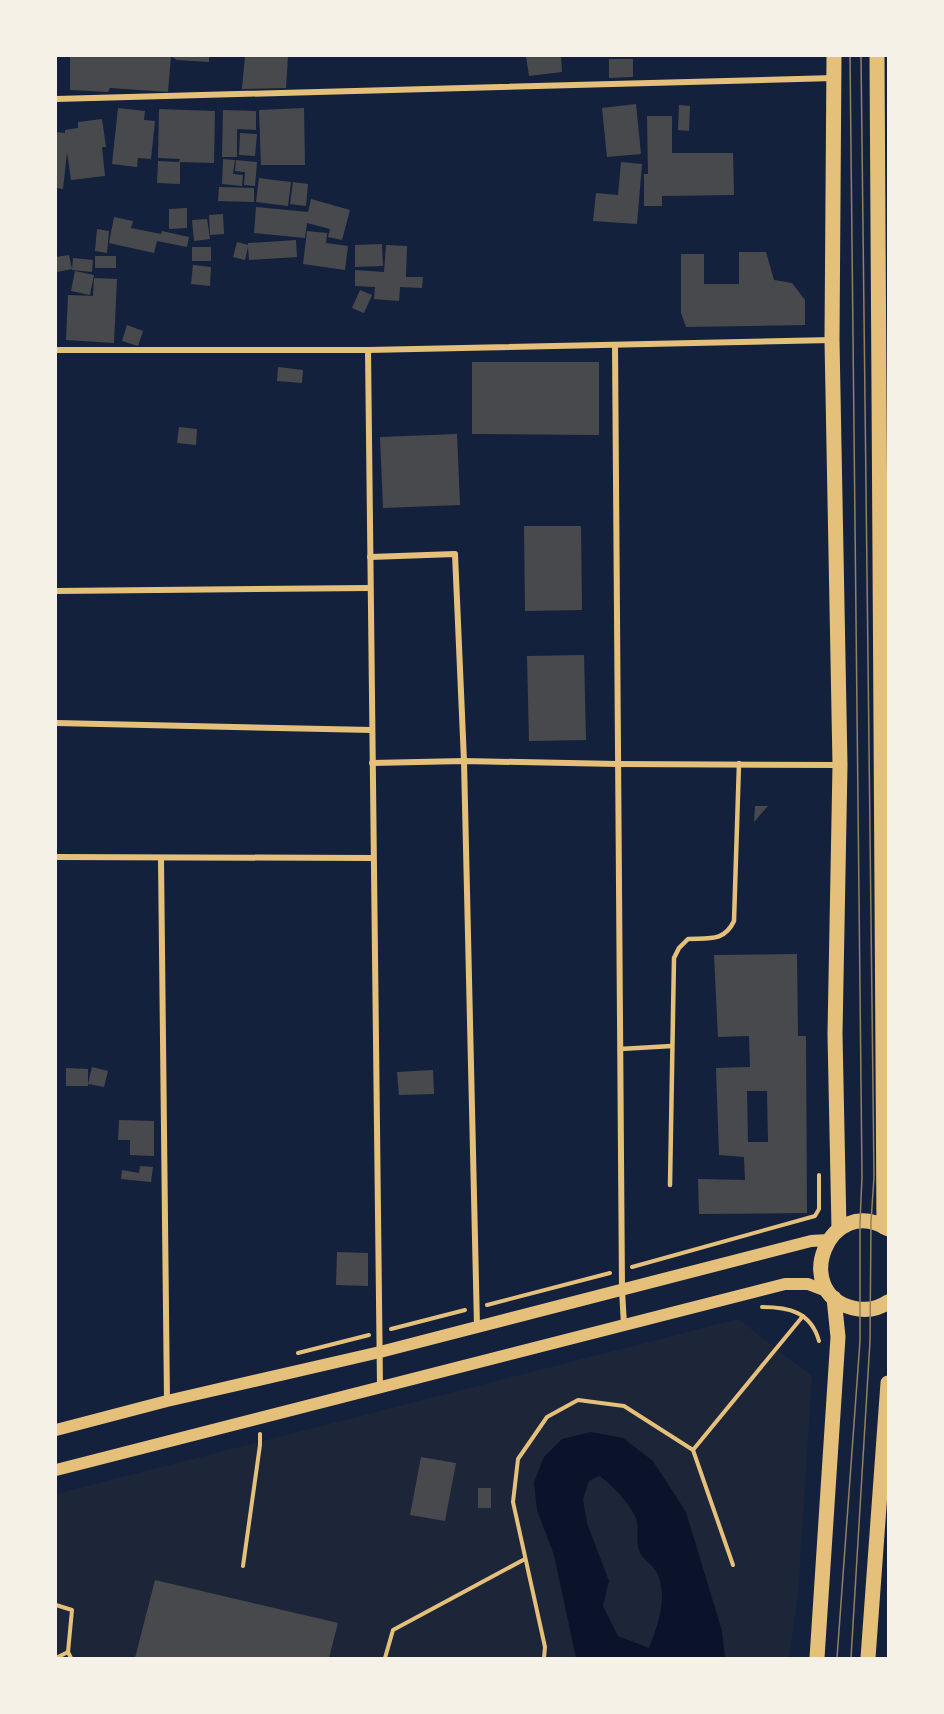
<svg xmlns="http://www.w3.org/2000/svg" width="944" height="1714" viewBox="0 0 944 1714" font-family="'Archivo Narrow',sans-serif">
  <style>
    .green { fill: #1d2539 }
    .water { fill: #0b132b; fill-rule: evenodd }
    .building { fill: #48494c; fill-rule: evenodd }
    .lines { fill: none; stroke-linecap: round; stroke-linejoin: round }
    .path { stroke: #e5c07b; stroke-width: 4 }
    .service { stroke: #e5c07b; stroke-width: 4.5 }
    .minor { stroke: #e5c07b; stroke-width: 6 }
    .secondary { stroke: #e5c07b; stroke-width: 12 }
    .primary { stroke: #e5c07b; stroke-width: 15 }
    .tram { stroke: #918062; stroke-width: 1.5 }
  </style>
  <rect width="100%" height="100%" fill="#14213d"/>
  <polygon class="green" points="738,1319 812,1376 798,1593 789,1658 56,1658 56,1494"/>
  <path class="water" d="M591 1432 623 1438 653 1461 686 1512 722 1631 725 1658H576L554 1555 537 1510 534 1482 544 1457 562 1439ZM599 1476C610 1482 635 1509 637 1522 639 1531 636 1541 639 1550 642 1560 651 1563 656 1571 669 1595 658 1625 649 1648L618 1636 603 1606 609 1581 587 1523 583 1499 589 1481Z"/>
  <g class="building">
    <polygon points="70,56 209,56 209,62 177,60 171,56 168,92 110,88 108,92 70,90"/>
    <polygon points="245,56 288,56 286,88 242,89"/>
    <polygon points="526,56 561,56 562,72 529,76"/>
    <polygon points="609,59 633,59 633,77 609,78"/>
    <polygon points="636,104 641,154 607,157 602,108"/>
    <polygon points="679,105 690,106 689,131 678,130"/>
    <polygon points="118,108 145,111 144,120 155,121 151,159 138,158 137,167 112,164"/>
    <polygon points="304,108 305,165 261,165 259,110"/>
    <polygon points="159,109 215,111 214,163 179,162 180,159 158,158"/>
    <polygon points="223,110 256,111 256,130 237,129 237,157 222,157"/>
    <polygon points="647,116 672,116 672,153 733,153 734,195 662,196 662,206 644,206 644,174 648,174"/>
    <polygon points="102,119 106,147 102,147 105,176 71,180 67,152 63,189 56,188 56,132 65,133 65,130 78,128 78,122"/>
    <polygon points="240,133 257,134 255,156 239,155"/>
    <polygon points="223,159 235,160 233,174 243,175 242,186 222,184"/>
    <polygon points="236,160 257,162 255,186 244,185 245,172 235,171"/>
    <polygon points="158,161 180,162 180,184 157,183"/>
    <polygon points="621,162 642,164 637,224 593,221 596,193 618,195"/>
    <polygon points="259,178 291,182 288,206 256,202"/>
    <polygon points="293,182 308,184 306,206 290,204"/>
    <polygon points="219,187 254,188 254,202 218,201"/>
    <polygon points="311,199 350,210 342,240 328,237 330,229 307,223 305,238 254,233 256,207 308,212"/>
    <polygon points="187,208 187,228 169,229 169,209"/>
    <polygon points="223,214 224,234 210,235 209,215"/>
    <polygon points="114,217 133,221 131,228 161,234 162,231 189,237 187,247 157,241 154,253 109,243"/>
    <polygon points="207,219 210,239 194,241 192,220"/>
    <polygon points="97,229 109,231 107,253 95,251"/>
    <polygon points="307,231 327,233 326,243 348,246 345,270 303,264"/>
    <polygon points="296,240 297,257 249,260 248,247 245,260 233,257 237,242 248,245 248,243"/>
    <polygon points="382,244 383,266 355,267 355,245"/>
    <polygon points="386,245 407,246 406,277 423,277 422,288 400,287 399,301 374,299 375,287 355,286 355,270 384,272"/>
    <rect x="192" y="247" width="19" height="14"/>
    <polygon points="739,252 766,252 774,280 792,283 805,300 805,325 686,327 681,313 681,254 704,254 704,284 739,284"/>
    <polygon points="69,255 72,269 57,272 56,257"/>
    <rect x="95" y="256" width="21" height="12"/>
    <polygon points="73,258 93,260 92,272 72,270"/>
    <polygon points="193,265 211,267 210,286 191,284"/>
    <polygon points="75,271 94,275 90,295 71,291"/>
    <polygon points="94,278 117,279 114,343 66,340 68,295 96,296 93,296"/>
    <polygon points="360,290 372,295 364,313 352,308"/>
    <polygon points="127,325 143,331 138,346 122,341"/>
    <polygon points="472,362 599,362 599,435 472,434"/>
    <polygon points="278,367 303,370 302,383 277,381"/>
    <polygon points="179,427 197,429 196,445 177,443"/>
    <polygon points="457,434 460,505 383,508 380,437"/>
    <polygon points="524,526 581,526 582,610 525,611"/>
    <polygon points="584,655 586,740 529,741 527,656"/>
    <polygon points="755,806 768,806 754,822"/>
    <path d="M797 954 798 1036H806L807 1213 699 1214 698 1179 745 1180 744 1157 719 1155 716 1068 750 1067 749 1036 718 1037 714 955ZM747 1091H767L768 1142H748Z"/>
    <polygon points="92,1067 108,1071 104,1087 88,1084"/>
    <polygon points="66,1068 88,1069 88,1086 66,1086"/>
    <polygon points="433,1070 434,1094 399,1095 397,1072"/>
    <polygon points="119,1120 154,1121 154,1156 130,1155 130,1140 118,1140"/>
    <polygon points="140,1166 153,1167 151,1182 121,1179 122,1170 139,1173"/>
    <polygon points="337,1252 368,1253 368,1286 336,1285"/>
    <polygon points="421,1457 456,1463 445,1521 410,1515"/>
    <rect x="478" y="1488" width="13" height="20"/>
    <polygon points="155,1580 338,1623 329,1658 135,1658"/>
  </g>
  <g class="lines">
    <g class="path">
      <polyline points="632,1267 815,1216 819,1209 819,1175"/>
      <polyline points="487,1305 610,1273"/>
      <path d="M762 1307C789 1307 811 1312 819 1341"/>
      <polyline points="391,1329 465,1310"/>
      <polyline points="298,1353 369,1335"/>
      <polyline points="693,1450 803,1316"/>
      <polyline points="243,1566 260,1445 260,1434"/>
      <polyline points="56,1605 72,1610 68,1652 71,1658"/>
      <polyline points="56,1658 68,1652"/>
      <polyline points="385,1658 393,1630 525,1559"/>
      <polyline points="544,1658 545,1647 513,1502 518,1459 547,1417 578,1400 624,1406 693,1450 733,1565"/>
    </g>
    <g class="service">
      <polyline points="620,1049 672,1046"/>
      <path d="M670 1185 674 958 679 948 688 939C709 938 724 942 734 921L739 763"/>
    </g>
    <g class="minor">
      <polyline points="56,99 834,78"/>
      <polyline points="615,345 622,1290 624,1325"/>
      <polyline points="56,350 368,350 832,340"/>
      <polyline points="368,350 380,1386"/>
      <polyline points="370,557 455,554 464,761 477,1326"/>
      <polyline points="56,591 370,588"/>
      <polyline points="56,723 372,730"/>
      <polyline points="372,763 464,761 617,764 840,765"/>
      <polyline points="56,857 373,858"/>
      <polyline points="161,859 167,1401"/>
    </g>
    <g class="secondary">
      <polyline points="56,1430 167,1401 380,1352 811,1241 828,1240"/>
      <polyline points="56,1470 785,1284 808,1284 829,1292"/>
    </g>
    <g class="primary">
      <polyline points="834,56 832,340 840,765 835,1034 839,1229"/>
      <polyline points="877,56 884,1227"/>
      <path d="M888 1229C829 1192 790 1293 853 1308 866 1311 878 1309 888 1302"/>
      <polyline points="817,1658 838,1337 834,1298"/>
      <polyline points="868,1658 888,1383"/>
    </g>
    <g class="tram">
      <polyline points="837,1658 860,1341 860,1222 862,1177 850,56"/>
      <polyline points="851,1658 870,1341 871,1222 874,1177 861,56"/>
    </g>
  </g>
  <rect width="944" height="1714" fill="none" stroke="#f6f1e7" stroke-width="114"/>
</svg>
